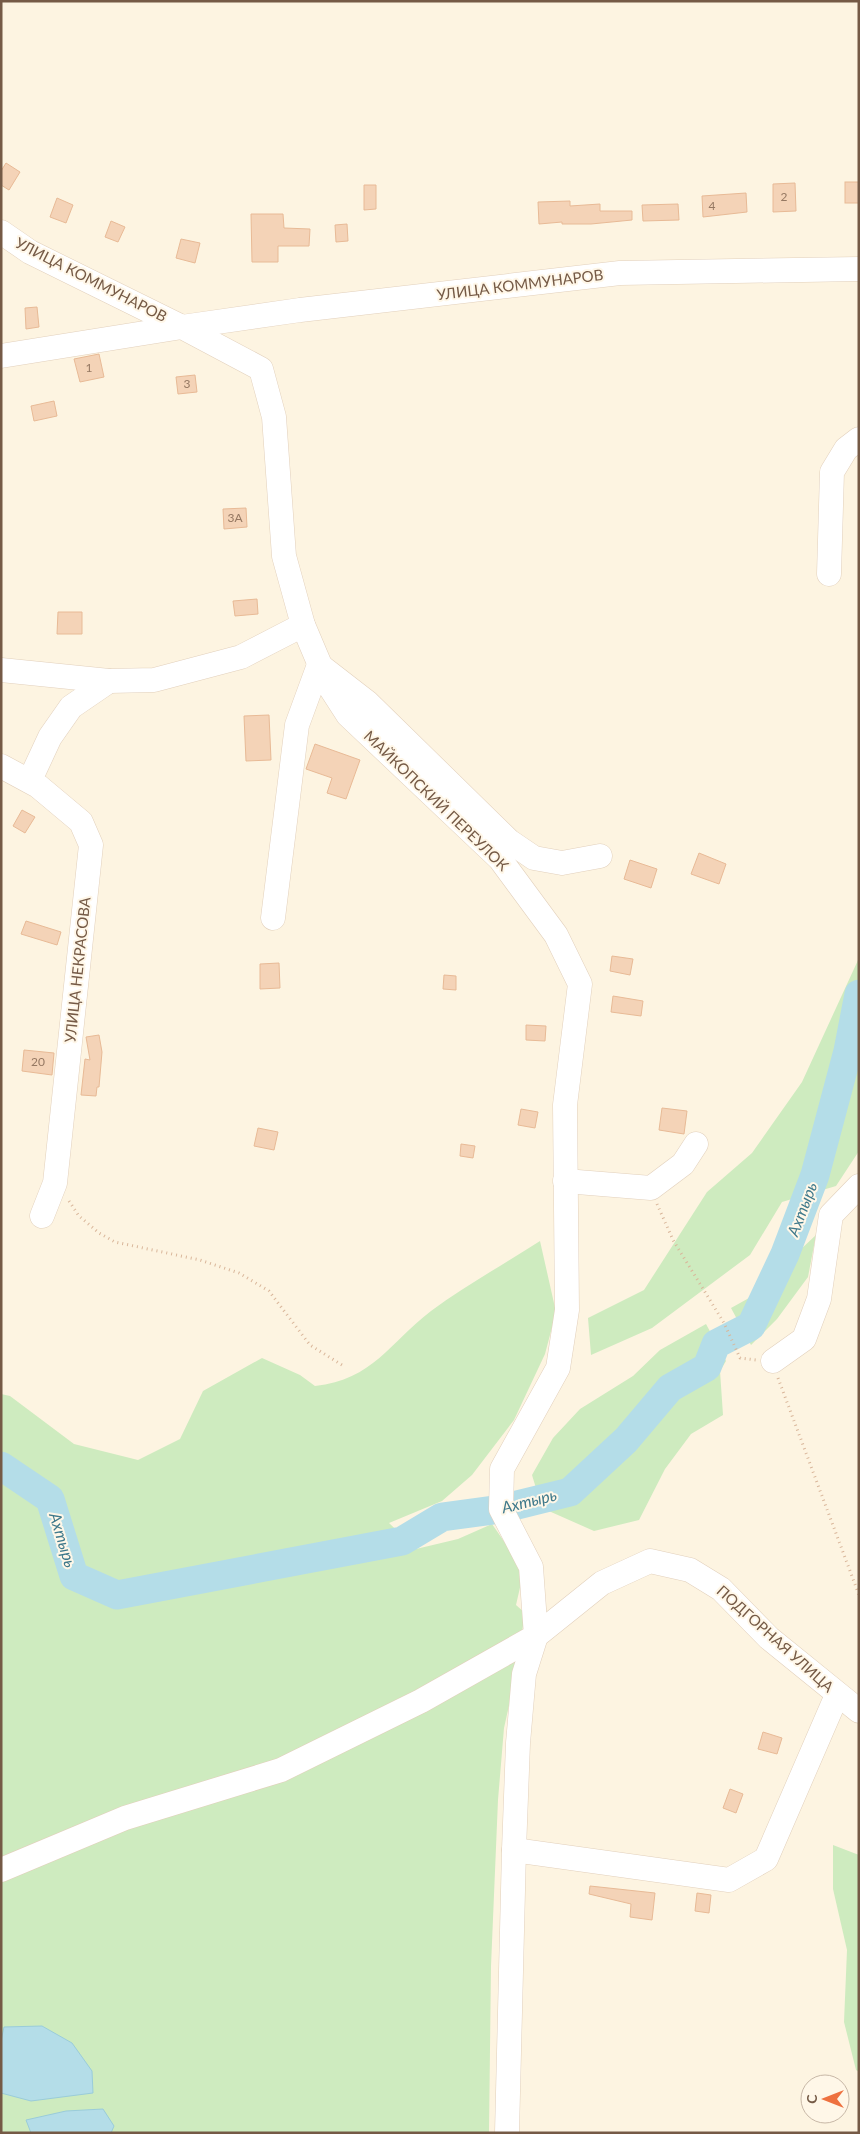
<svg xmlns="http://www.w3.org/2000/svg" width="860" height="2134" viewBox="0 0 860 2134" font-family="Lato,sans-serif">
  <style>
    .green { fill: #ceebbf }
    .water { fill: #b4dde8; stroke: #9accda }
    .lines { fill: none; stroke-linecap: round; stroke-linejoin: round }
    .river { stroke: #b4dde8; stroke-width: 29 }
    .building { fill: #f4d3b7; stroke: #e8ba96 }
    .minor-casing { stroke: #e2d0bc; stroke-width: 25 }
    .path { stroke: #d9b69a; stroke-width: 3; stroke-dasharray: 1 4; stroke-linecap: butt }
    .minor { stroke: #fff; stroke-width: 24 }
    .labels { text-anchor: middle; stroke-width: 4; stroke-linejoin: round; paint-order: stroke }
    .number-label { font-size: 12px; fill: #957862 }
    .street-label { font-size: 15px; fill: #755a46; stroke: #fff7e8 }
    .water-label { font-size: 16px; font-style: italic; fill: #3f798b; stroke: #fff7e8 }
  </style>
  <rect width="100%" height="100%" fill="#fdf4e1"/>
  <g class="green">
    <polygon points="859,958 859,1151 836,1186 782,1202 750,1255 652,1328 591,1355 588,1318 644,1290 707,1192 752,1153 802,1082"/>
    <polygon points="816,1235 808,1277 777,1319 751,1345 731,1308 749,1298"/>
    <path d="M540 1241 556 1312 545 1354 514 1420 472 1475 442 1501 389 1523 416 1549 458 1539 492 1524 524 1570 516 1605 525 1613 514 1683 504 1728 498 1800 491 1966 489 2133H1V1394L10 1396 74 1444 138 1460 180 1439 203 1391 262 1358 300 1375 315 1386C373 1380 390 1342 431 1311 465 1286 504 1264 540 1241Z"/>
    <polygon points="706,1324 726,1361 720,1371 723,1415 691,1434 665,1469 639,1520 594,1531 542,1508 532,1475 553,1438 580,1409 633,1376 660,1350"/>
    <polygon points="833,1845 859,1855 859,2072 856,2070 844,2022 847,1950 833,1889"/>
  </g>
  <g class="water">
    <polygon points="42,2026 72,2043 92,2071 93,2093 31,2101 1,2093 1,2041 4,2027"/>
    <polygon points="103,2109 114,2126 111,2133 31,2133 26,2120 66,2111"/>
  </g>
  <g class="lines">
    <polyline class="river" points="1,1466 50,1499 74,1576 117,1595 402,1541 442,1517 501,1509 570,1492 626,1440 670,1388 707,1367 716,1344 751,1326 785,1254 815,1175 848,1051 859,994"/>
  </g>
  <g class="building">
    <polygon points="6,163 20,172 9,190 1,185 1,171"/>
    <rect x="845" y="182" width="14" height="21"/>
    <polygon points="795,183 796,211 773,212 773,184"/>
    <polygon points="364,185 376,185 376,209 364,210"/>
    <polygon points="746,193 747,212 703,217 702,196"/>
    <polygon points="57,198 73,205 66,223 50,217"/>
    <polygon points="570,201 570,206 600,204 600,211 632,211 632,220 591,224 562,224 562,222 539,224 538,202"/>
    <polygon points="678,204 679,220 643,221 642,205"/>
    <polygon points="251,214 283,214 284,228 310,229 309,246 278,246 278,262 252,262"/>
    <polygon points="111,221 125,227 118,242 105,237"/>
    <polygon points="347,224 348,241 336,242 335,225"/>
    <polygon points="181,239 200,243 195,263 176,258"/>
    <polygon points="37,307 39,327 26,329 25,308"/>
    <polygon points="99,354 104,377 80,382 74,359"/>
    <polygon points="195,375 197,392 178,394 176,377"/>
    <polygon points="54,401 57,416 34,421 31,406"/>
    <polygon points="246,508 247,527 224,529 223,509"/>
    <polygon points="257,599 258,614 235,616 233,601"/>
    <polygon points="58,612 82,612 82,634 57,634"/>
    <polygon points="269,715 271,760 246,761 244,716"/>
    <polygon points="315,744 360,760 346,799 327,793 332,778 306,769"/>
    <polygon points="22,810 35,817 25,833 13,826"/>
    <polygon points="699,853 726,864 719,884 691,874"/>
    <polygon points="630,860 657,869 651,888 624,879"/>
    <polygon points="26,921 61,932 57,945 21,934"/>
    <polygon points="612,956 633,959 630,975 610,971"/>
    <polygon points="279,963 280,988 260,989 260,964"/>
    <polygon points="444,975 456,976 456,990 443,989"/>
    <polygon points="613,996 643,1001 641,1016 611,1012"/>
    <polygon points="526,1025 546,1026 545,1041 526,1040"/>
    <polygon points="99,1035 102,1052 99,1087 97,1087 96,1096 81,1095 85,1059 90,1060 86,1037"/>
    <polygon points="24,1050 54,1053 52,1075 22,1071"/>
    <polygon points="662,1108 687,1111 684,1134 659,1130"/>
    <polygon points="521,1109 538,1112 535,1128 518,1125"/>
    <polygon points="258,1128 278,1132 274,1150 254,1146"/>
    <polygon points="461,1144 475,1146 473,1158 460,1156"/>
    <polygon points="763,1732 782,1738 777,1754 758,1749"/>
    <polygon points="730,1789 743,1794 736,1813 723,1808"/>
    <polygon points="590,1886 655,1893 652,1920 630,1917 631,1904 589,1894"/>
    <polygon points="697,1893 711,1895 709,1913 695,1911"/>
  </g>
  <g class="lines">
    <g class="minor-casing">
      <g id="minor">
        <polyline points="1,232 30,252 182,327 300,310 620,273 859,269"/>
        <polyline points="1,356 182,327 261,369 274,417 284,556 303,625 328,684 348,715 500,859 556,935 580,984 565,1105 567,1310 558,1368 502,1469 501,1509 531,1567 536,1636 421,1701 281,1770 125,1818 1,1870"/>
        <polyline points="829,574 832,472 846,449 859,439"/>
        <polyline points="1,670 109,681 154,680 241,657 303,625"/>
        <polyline points="1,766 38,786 81,822 91,845 55,1183 42,1216"/>
        <polyline points="30,780 50,737 71,707 109,681"/>
        <polyline points="273,918 297,725 319,665 368,703 509,841 534,858 562,863 600,856"/>
        <polyline points="565,1181 651,1188 683,1164 696,1144"/>
        <polyline points="773,1361 804,1339 819,1299 831,1215 859,1186"/>
        <polyline points="514,1850 729,1880 766,1859 837,1695"/>
        <polyline points="507,2133 514,1850 518,1743 524,1674 536,1636 602,1583 650,1561 690,1570 721,1589 769,1638 859,1711"/>
      </g>
    </g>
    <g class="path">
      <polyline points="69,1201 79,1216 99,1233 115,1242 200,1260 239,1273 269,1291 310,1345 342,1365"/>
      <polyline points="657,1204 673,1240 724,1323 740,1358 756,1360"/>
      <polyline points="778,1378 859,1595"/>
    </g>
    <use href="#minor" class="minor"/>
  </g>
  <g class="labels">
    <g class="number-label">
      <text x="784" y="201">2</text>
      <text x="712" y="210">4</text>
      <text x="89" y="372">1</text>
      <text x="187" y="388">3</text>
      <text x="235" y="522">3А</text>
      <text x="38" y="1066">20</text>
    </g>
    <g class="street-label">
      <text transform="translate(91 280) rotate(27)" y="5">УЛИЦА КОММУНАРОВ</text>
      <text transform="translate(520 285) rotate(-7)" y="5">УЛИЦА КОММУНАРОВ</text>
      <text transform="translate(436 801) rotate(44)" y="5">МАЙКОПСКИЙ ПЕРЕУЛОК</text>
      <text transform="translate(78 970) rotate(-84)" y="5">УЛИЦА НЕКРАСОВА</text>
      <text transform="translate(775 1639) rotate(42)" y="5">ПОДГОРНАЯ УЛИЦА</text>
    </g>
    <g class="water-label">
      <text transform="translate(802 1209) rotate(-69)" y="6">Ахтырь</text>
      <text transform="translate(529 1501) rotate(-14)" y="6">Ахтырь</text>
      <text transform="translate(63 1540) rotate(73)" y="6">Ахтырь</text>
    </g>
  </g>
  <rect width="860" height="2134" fill="none" stroke="#755a46" stroke-width="5"/>
  <g transform="translate(825 2099) rotate(270)"><circle r="24" fill="#fff7e8" stroke="#c8b8a7"/>
  <path d="M0-4L9 19L0 12L-9 19Z" fill="#ee713f"/>
  <text y="-8" font-size="14" font-weight="bold" text-anchor="middle" fill="#755a46">С</text>
  </g>
</svg>
